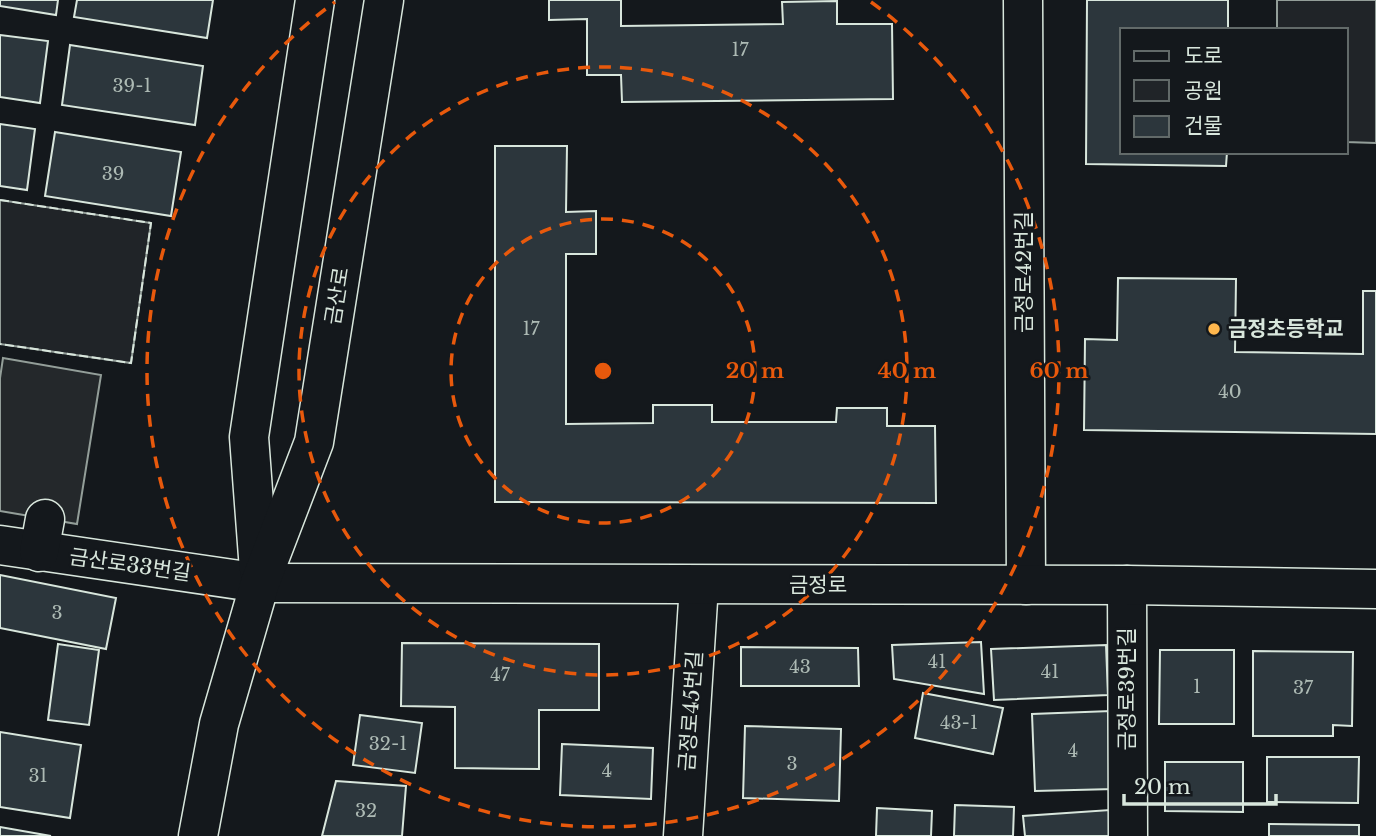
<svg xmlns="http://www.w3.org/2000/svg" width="1376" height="836" viewBox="0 0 1376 836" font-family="'Libre Baskerville','Noto Sans KR',serif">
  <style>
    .green { fill: #202428; stroke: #939e99; stroke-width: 2 }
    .parking { fill: #24282b; stroke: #939e99; stroke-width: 2 }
    .building { fill: #2c363c; stroke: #d8e6dc; stroke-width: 2 }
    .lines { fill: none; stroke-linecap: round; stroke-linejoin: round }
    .street-casing { stroke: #d8e6dc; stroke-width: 41 }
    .secondary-casing { stroke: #d8e6dc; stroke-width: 41 }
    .street { stroke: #14181c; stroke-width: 38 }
    .secondary { stroke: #14181c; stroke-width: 38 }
    .fence { stroke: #d8e6dc; stroke-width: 2; stroke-dasharray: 9 3.5; stroke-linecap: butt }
    .ring { fill: none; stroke: #e8590c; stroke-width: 3.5; stroke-dasharray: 12 9 }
    .poi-dot { fill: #ffb74d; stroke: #14181c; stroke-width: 2.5 }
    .labels { text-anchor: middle; stroke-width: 5; stroke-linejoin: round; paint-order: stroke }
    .number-label { font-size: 18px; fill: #adbab4 }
    .street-label { font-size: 21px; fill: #d8e6dc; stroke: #14181c }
    .poi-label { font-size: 21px; font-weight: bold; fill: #d8e6dc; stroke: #14181c; text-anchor: start }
    .centre { fill: #e8590c; stroke: #14181c; stroke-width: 3.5 }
    .ring-label { font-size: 21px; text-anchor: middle; font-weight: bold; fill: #e8590c; stroke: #14181c; stroke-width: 5; stroke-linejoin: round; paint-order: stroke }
  </style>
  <rect width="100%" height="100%" fill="#14181c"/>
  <g class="green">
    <polygon points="1277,0 1376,0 1376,143 1346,142 1346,30 1277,30"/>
    <polygon points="0,200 151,223 131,363 0,344"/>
  </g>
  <polygon class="parking" points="3,358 101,375 77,524 0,511 0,378"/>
  <g class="building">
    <polygon points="0,0 58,0 56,15 0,6"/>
    <polygon points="77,0 213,0 207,38 74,17"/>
    <polygon points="549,0 621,0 621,26 783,24 782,2 837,1 837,24 892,24 893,99 622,102 621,75 587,75 587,19 549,20"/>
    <polygon points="1087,0 1228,0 1228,30 1122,30 1122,152 1227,152 1226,166 1086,164"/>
    <polygon points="0,35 48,41 40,103 0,97"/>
    <polygon points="70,45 203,66 195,125 62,105"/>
    <polygon points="0,124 35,129 27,190 0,186"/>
    <polygon points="55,132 181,152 171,216 45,196"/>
    <polygon points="495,146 567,146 566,212 596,211 596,254 566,254 566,424 653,423 653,405 712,405 712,422 836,422 837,408 887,408 887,426 935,426 936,503 495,502"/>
    <polygon points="1118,278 1236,279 1235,352 1363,354 1363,291 1376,291 1376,434 1084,430 1085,339 1117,340"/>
    <polygon points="0,575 116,598 106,649 0,628"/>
    <polygon points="981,642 984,694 894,679 892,645"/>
    <polygon points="402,643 599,644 599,710 539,710 539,769 455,768 455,707 401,706"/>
    <polygon points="58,644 99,650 89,725 48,720"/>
    <polygon points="1106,645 1108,695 994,700 991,649"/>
    <polygon points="741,647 858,648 859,686 741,686"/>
    <polygon points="1160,650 1234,650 1234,724 1159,724"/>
    <polygon points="1253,651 1353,652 1352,726 1333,725 1333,736 1253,736"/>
    <polygon points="923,693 1003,708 993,754 915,738"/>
    <polygon points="1111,711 1114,789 1035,791 1032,714"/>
    <polygon points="360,715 422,723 415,773 353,765"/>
    <polygon points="745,726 841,729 839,801 743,798"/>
    <polygon points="0,732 81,745 70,818 0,807"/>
    <polygon points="562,744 653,748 651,799 560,795"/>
    <polygon points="1267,757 1359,757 1358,803 1267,802"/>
    <polygon points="1165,762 1243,762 1243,812 1165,811"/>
    <polygon points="336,781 406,786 402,836 322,836"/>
    <polygon points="955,805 1014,807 1013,836 954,836"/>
    <polygon points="877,808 932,811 931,836 876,836"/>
    <polygon points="1110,810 1112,836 1025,836 1023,816"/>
    <polygon points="1269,824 1359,825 1359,836 1269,836"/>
    <polygon points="0,827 51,836 0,836"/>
  </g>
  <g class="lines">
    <g class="street-casing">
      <g id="street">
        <polyline points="1023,0 1026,585"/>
        <polyline points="0,545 260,583"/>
        <polyline points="39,552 45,519"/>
        <polyline points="1127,585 1128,836"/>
        <polyline points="683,836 699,585"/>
      </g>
    </g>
    <g class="secondary-casing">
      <g id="secondary">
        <polyline points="259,570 249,437 315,0"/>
        <polyline points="260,583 1127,585 1376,589"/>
        <polyline points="198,836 219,724 260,583 314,442 384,0"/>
      </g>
    </g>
    <use href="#street" class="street"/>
    <use href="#secondary" class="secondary"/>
    <polyline class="fence" points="0,200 151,223 131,363 0,344"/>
  </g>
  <g class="ring">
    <circle cx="603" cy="371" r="152"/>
    <circle cx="603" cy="371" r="304"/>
    <path d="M871 2A456 456 0 1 1 335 2"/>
  </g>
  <circle class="poi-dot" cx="1214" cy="329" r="7"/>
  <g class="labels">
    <g class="number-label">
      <text x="740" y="56">17</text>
      <text x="132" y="92">39-1</text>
      <text x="113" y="180">39</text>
      <text x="531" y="335">17</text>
      <text x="1230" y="398">40</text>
      <text x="57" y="619">3</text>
      <text x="937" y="668">41</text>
      <text x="800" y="673">43</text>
      <text x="1050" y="678">41</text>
      <text x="500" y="681">47</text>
      <text x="1197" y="693">1</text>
      <text x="1303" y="694">37</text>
      <text x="959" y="729">43-1</text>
      <text x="388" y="750">32-1</text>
      <text x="1073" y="757">4</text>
      <text x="792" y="770">3</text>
      <text x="607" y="777">4</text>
      <text x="38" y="782">31</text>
      <text x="366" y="817">32</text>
    </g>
    <g class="street-label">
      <text transform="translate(1024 272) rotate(-90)" y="7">금정로42번길</text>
      <text transform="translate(337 296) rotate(-81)" y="7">금산로</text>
      <text transform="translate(130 565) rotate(8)" y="7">금산로33번길</text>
      <text x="818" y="592">금정로</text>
      <text transform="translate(1127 689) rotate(-90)" y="7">금정로39번길</text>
      <text transform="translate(691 711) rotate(-86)" y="7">금정로45번길</text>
    </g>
    <g class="poi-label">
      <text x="1228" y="336">금정초등학교</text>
    </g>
  </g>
  <circle cx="603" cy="371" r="10" class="centre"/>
  <g class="ring-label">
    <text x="755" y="378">20 m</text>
    <text x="907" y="378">40 m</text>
    <text x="1059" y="378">60 m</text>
  </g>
  <rect x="1120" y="28" width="228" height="126" fill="#14181c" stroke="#626a69" stroke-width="2"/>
  <rect x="1134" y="51" width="35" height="10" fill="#14181c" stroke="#626a69" stroke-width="2"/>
  <text x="1184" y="63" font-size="21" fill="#d8e6dc">도로</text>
  <rect x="1134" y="80" width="35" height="21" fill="#202428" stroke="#626a69" stroke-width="2"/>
  <text x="1184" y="98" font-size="21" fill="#d8e6dc">공원</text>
  <rect x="1134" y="116" width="35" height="21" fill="#2c363c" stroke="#626a69" stroke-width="2"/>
  <text x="1184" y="133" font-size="21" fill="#d8e6dc">건물</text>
  <path d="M1124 794v10h152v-10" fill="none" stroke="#d8e6dc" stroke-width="3.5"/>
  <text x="1134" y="794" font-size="21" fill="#d8e6dc" stroke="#14181c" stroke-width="5" paint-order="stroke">20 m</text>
</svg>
